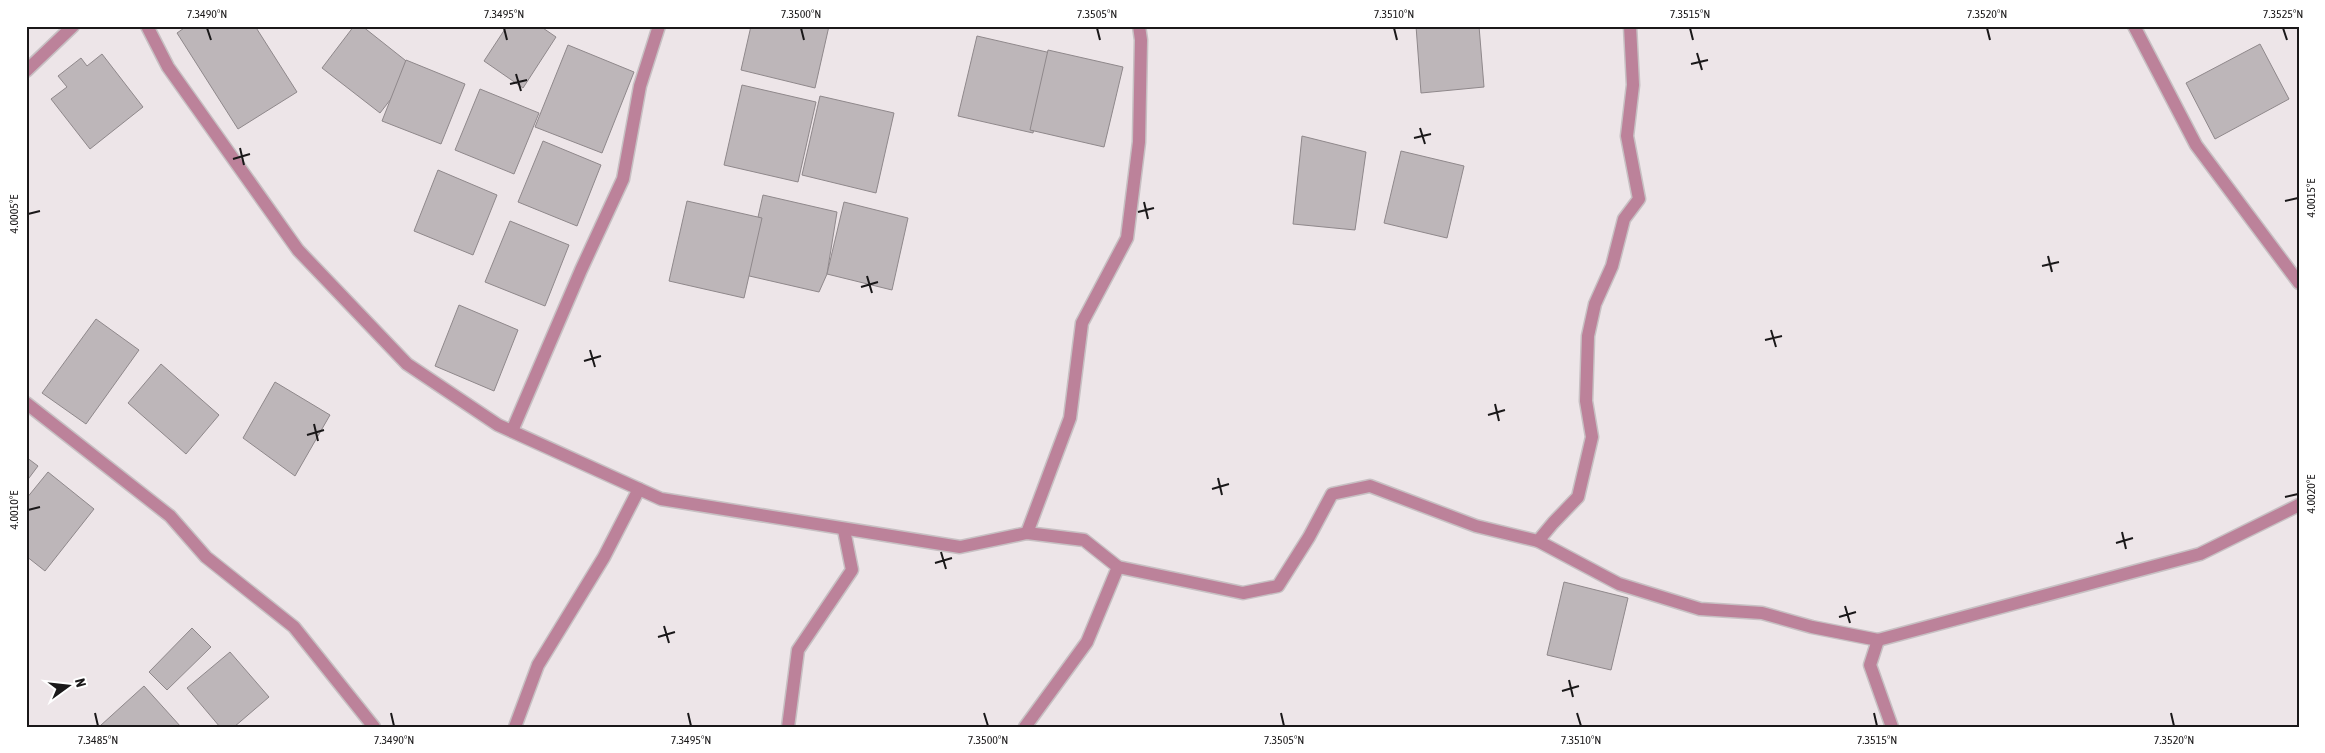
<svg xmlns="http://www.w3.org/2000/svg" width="2325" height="753" viewBox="0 0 2325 753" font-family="'Asap Condensed',sans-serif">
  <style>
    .building { fill: #bdb6b9; stroke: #8f888b }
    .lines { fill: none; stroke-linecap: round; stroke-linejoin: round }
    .minor-casing { stroke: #c7c0c3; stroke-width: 15 }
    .minor { stroke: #bc829a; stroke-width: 12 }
    .ticks { fill: none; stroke: #1a1819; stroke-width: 2 }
    .neatline { fill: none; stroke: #1a1819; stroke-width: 2 }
    .ticks-label { font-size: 12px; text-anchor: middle; fill: #1a1819 }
  </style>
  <rect width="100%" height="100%" fill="#ede5e8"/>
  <g class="building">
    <polygon points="187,26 255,26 297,92 238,129 177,33"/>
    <polygon points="354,26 362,26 415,68 380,113 322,68"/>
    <polygon points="507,26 540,26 556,37 523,88 484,61"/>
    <polygon points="751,26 829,26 815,88 741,70"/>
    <polygon points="1416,26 1479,26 1484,87 1421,93"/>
    <polygon points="977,36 1051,53 1033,133 958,116"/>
    <polygon points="2260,44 2289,99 2215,139 2186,83"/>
    <polygon points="568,45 634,72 602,153 535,127"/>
    <polygon points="1048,50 1123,67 1104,147 1030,130"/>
    <polygon points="102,54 143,107 90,149 51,99 67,87 58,76 81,58 87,66"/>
    <polygon points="406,60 465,84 441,144 382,121"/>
    <polygon points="742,85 816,102 798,182 724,165"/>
    <polygon points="480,89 539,113 514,174 455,150"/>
    <polygon points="820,96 894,113 876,193 802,175"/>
    <polygon points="1302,136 1366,152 1355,230 1293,224"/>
    <polygon points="543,141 601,165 577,226 518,202"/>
    <polygon points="1401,151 1464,166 1447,238 1384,223"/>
    <polygon points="438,170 497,195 473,255 414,231"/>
    <polygon points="763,195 837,212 827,274 819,292 745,275"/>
    <polygon points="687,201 762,218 744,298 669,281"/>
    <polygon points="844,202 908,218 892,290 827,274"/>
    <polygon points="510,221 569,245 545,306 485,282"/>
    <polygon points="459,305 518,330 494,391 435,366"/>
    <polygon points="96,319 139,350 86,424 42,393"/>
    <polygon points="161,364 219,415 186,454 128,403"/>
    <polygon points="275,382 330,415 295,476 243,438"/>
    <polygon points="26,457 38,466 26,482"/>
    <polygon points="48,472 94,509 45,571 26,556 26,499"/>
    <polygon points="1564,582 1628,598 1611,670 1547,655"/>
    <polygon points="192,628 211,647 167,690 149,672"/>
    <polygon points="230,652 269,697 234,727 220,727 187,688"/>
    <polygon points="144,686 181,727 100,727 100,726"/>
  </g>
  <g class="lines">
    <g class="minor-casing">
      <g id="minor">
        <polyline points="147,26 168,67 298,250 407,364 498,425 661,499 960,547 1027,533 1084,540 1118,567 1243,593 1278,586 1309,537 1332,494 1370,486 1476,526 1538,541 1553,523 1578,497 1592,437 1586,401 1588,336 1595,304 1612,266 1624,219 1639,199 1627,136 1633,85 1630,26"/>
        <polyline points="2134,26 2196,145 2299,283"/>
        <polyline points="26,71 73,26"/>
        <polyline points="26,403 170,516 206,557 294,627 374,727"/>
        <polyline points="512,431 581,270 623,179 640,86 659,26"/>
        <polyline points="1027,533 1070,418 1082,323 1127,238 1139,142 1141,40 1139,26"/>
        <polyline points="1538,541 1619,584 1700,609 1762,613 1812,627 1878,640 2200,554 2299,505"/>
        <polyline points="1878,640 1870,665 1892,727"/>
        <polyline points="515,727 538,665 604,557 639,489"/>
        <polyline points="788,727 798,650 852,570 844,530"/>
        <polyline points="1025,727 1087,642 1118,567"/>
      </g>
    </g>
    <use href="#minor" class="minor"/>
  </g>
  <path class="ticks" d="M207 28 211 40M504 28 507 40M801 28 804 40M1097 28 1100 40M1394 28 1397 40M1690 28 1693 40M1987 28 1990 40M2283 28 2287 40M1697 53 1702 70M1691 64 1708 60M516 74 521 91M510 84 527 80M1420 128 1425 144M1414 138 1431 134M240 148 244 165M233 159 250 154M2285 201 2298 198M1144 202 1148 219M1138 212 1154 208M28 214 40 211M2048 256 2052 272M2042 266 2059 262M867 276 872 293M861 287 878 282M1771 330 1776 347M1765 340 1782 336M590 350 595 367M584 361 601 356M1495 404 1499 421M1488 415 1505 410M314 424 318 441M307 435 324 430M1218 478 1222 495M1212 489 1229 484M2285 497 2298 494M28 510 40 507M2122 532 2126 549M2116 543 2133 538M941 552 946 569M935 563 952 558M1845 606 1850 623M1839 617 1856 612M664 626 669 643M658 637 675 632M1569 680 1573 697M1562 691 1579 686M95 713 98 726M391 713 394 726M688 713 691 726M984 713 988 726M1281 713 1284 726M1577 713 1581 726M1874 713 1877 726M2171 713 2174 726"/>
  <rect width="2325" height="753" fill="none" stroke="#ffffff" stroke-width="55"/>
  <g transform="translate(68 686) rotate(75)" stroke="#ffffff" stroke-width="4" paint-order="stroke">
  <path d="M0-4L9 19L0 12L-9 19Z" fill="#1a1819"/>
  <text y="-8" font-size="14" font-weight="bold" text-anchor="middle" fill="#1a1819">N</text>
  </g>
  <rect x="28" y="28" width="2270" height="698" class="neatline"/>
  <g class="ticks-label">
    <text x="207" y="18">7.3490°N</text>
    <text x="504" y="18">7.3495°N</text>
    <text x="801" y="18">7.3500°N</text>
    <text x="1097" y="18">7.3505°N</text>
    <text x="1394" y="18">7.3510°N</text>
    <text x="1690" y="18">7.3515°N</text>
    <text x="1987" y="18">7.3520°N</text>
    <text x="2283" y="18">7.3525°N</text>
    <text transform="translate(2311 198) rotate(-90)" y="4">4.0015°E</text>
    <text transform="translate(14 214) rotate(-90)" y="4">4.0005°E</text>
    <text transform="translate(2311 494) rotate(-90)" y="4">4.0020°E</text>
    <text transform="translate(14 510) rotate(-90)" y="4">4.0010°E</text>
    <text x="98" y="744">7.3485°N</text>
    <text x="394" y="744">7.3490°N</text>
    <text x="691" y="744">7.3495°N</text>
    <text x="988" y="744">7.3500°N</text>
    <text x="1284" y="744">7.3505°N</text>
    <text x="1581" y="744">7.3510°N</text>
    <text x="1877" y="744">7.3515°N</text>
    <text x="2174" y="744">7.3520°N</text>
  </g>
</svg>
